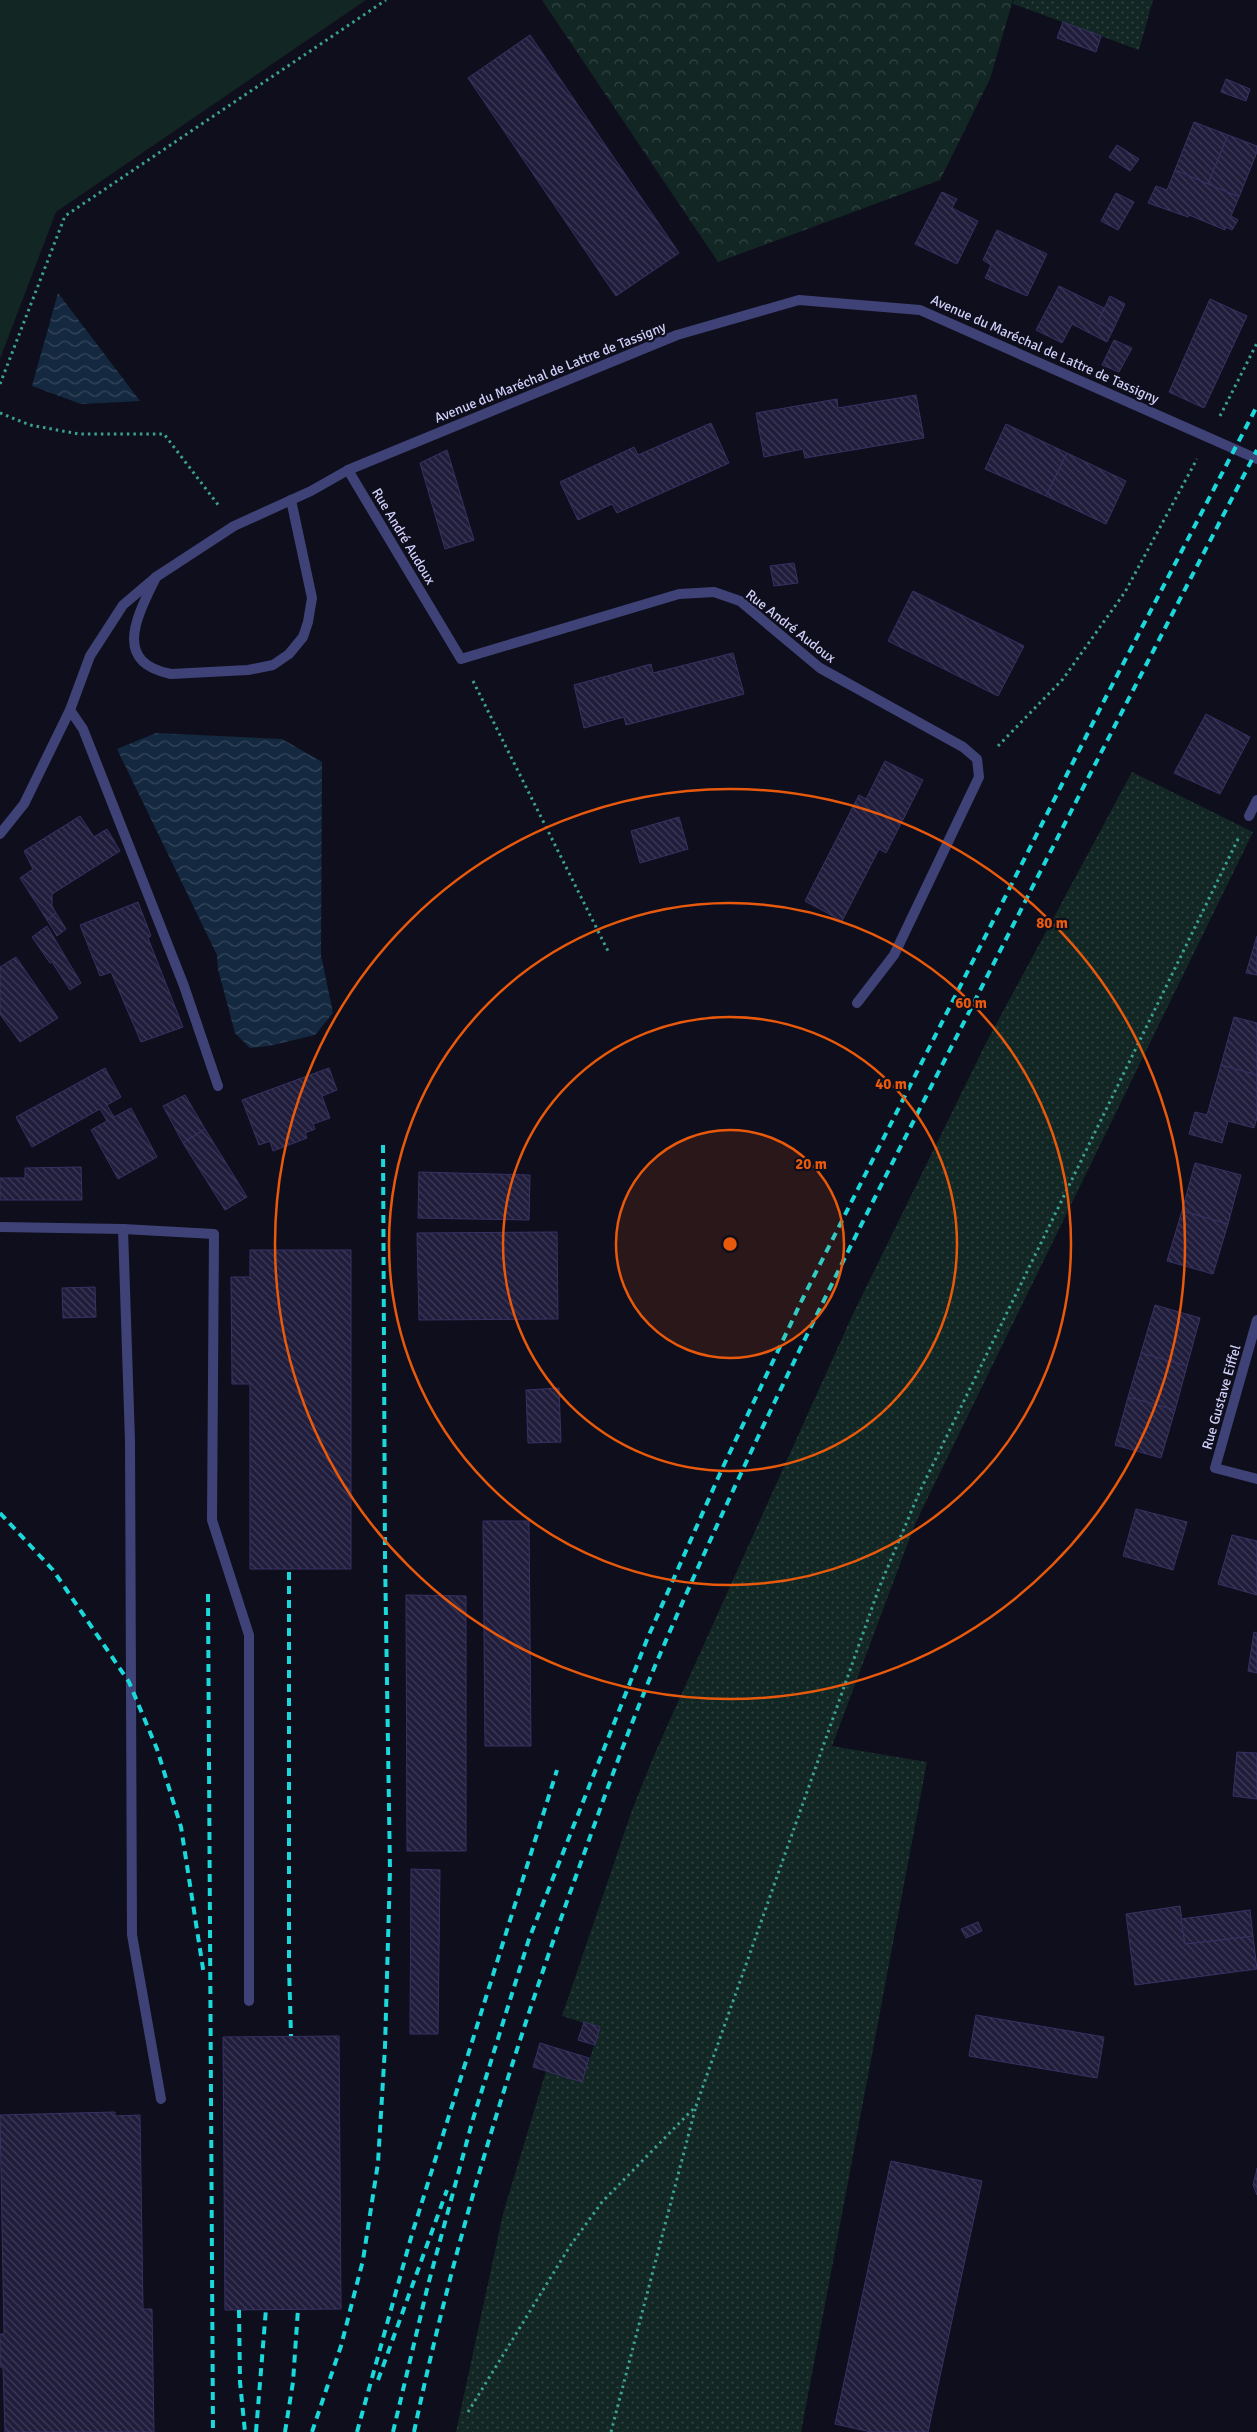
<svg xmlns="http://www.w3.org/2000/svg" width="1257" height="2432" viewBox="0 0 1257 2432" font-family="Signika,sans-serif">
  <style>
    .green { fill: #122623 }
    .forest { fill: url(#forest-crowns) }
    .garden { fill: url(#garden-dots) }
    .water { fill: url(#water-waves) }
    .building { fill: url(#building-back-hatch); stroke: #373164 }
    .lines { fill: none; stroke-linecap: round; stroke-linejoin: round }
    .path { stroke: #3ba192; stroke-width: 3; stroke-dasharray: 2.5 4; stroke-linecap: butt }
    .lane { stroke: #3f4276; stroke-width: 10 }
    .street { stroke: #3f4276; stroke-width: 10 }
    .rail { stroke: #1bd8da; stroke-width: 4; stroke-dasharray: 8 6; stroke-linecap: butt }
    .ring { fill: none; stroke: #e8590c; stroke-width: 2.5 }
    .labels { text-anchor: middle; stroke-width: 4.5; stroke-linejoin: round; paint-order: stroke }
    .street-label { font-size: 14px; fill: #d0cff9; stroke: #0f0e1c }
    .centre { fill: #e8590c; stroke: #0f0e1c; stroke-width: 2.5 }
    .ring-label { font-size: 15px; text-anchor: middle; font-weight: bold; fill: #e8590c; stroke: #0f0e1c; stroke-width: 4.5; stroke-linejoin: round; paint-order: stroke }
  </style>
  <defs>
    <pattern id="forest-crowns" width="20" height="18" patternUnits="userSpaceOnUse" patternTransform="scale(1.25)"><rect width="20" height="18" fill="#122623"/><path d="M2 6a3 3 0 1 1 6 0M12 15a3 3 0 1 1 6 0" fill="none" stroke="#344"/></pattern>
    <pattern id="garden-dots" width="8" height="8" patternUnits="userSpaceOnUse" patternTransform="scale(1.25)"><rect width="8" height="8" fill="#122623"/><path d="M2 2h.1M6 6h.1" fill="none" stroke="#344" stroke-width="1.8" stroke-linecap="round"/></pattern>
    <pattern id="water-waves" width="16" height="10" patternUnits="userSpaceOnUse" patternTransform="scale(1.25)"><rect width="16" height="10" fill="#142940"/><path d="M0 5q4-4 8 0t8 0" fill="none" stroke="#35475c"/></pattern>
    <pattern id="building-back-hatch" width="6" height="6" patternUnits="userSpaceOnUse" patternTransform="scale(1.25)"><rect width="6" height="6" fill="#201c3b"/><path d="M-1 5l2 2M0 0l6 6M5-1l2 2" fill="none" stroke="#3f3c58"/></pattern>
  </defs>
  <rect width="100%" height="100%" fill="#0f0e1c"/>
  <polygon class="green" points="0,0 366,0 56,212 0,359"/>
  <polygon class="forest" points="542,0 1013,0 990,79 940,180 718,262"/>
  <g class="garden">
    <polygon points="1014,0 1153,0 1139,50 1013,4"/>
    <polygon points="1132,772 1253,832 915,1524 832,1746 927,1762 801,2432 456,2432 503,2214 546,2071 582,2082 600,2028 562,2016 632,1810 655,1753 851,1318 985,1045"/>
  </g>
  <g class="water">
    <polygon points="58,293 140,401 81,404 32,386"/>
    <polygon points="156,733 282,739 322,762 321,955 333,1013 315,1035 269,1046 250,1048 235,1033 218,969 217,955 117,749"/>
  </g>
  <g class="building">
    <polygon points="1063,22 1101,36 1096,52 1057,38"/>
    <polygon points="530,35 679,253 616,296 468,78"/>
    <polygon points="1226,79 1250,89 1246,101 1221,92"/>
    <polygon points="1194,122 1228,135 1208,184 1175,170"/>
    <polygon points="1228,135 1257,146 1257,152 1239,197 1208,184"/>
    <polygon points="1117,145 1139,159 1130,171 1109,157"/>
    <polygon points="1175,170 1239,197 1231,216 1238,220 1232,230 1226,227 1225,230 1189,215 1188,217 1148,203 1156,186 1167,190"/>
    <polygon points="942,192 957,199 952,208 978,221 957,264 915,244"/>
    <polygon points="1116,193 1134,202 1118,230 1101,221"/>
    <polygon points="997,230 1047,254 1027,296 985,278 991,265 983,260"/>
    <polygon points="1059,286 1104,308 1098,322 1113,330 1107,342 1072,324 1062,343 1036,330"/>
    <polygon points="1110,296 1125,304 1113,330 1098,322"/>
    <polygon points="1210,299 1247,316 1204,408 1169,392"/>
    <polygon points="1114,340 1132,348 1119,372 1102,365"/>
    <polygon points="916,395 924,438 805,458 803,449 764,457 756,413 837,399 838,408"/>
    <polygon points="711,423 729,463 617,513 612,504 578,520 560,482 634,447 638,455"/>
    <polygon points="1006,424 1067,453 1046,496 985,469"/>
    <polygon points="447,450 474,540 445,549 420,463"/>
    <polygon points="1067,453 1126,481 1106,524 1046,496"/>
    <polygon points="794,563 798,583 774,586 770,566"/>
    <polygon points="913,591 1024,646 998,696 888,641"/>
    <polygon points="733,653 744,694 626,725 624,717 584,728 574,685 651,664 653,673"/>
    <polygon points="1206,714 1250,737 1220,794 1174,773"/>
    <polygon points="885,761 923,780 886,853 879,849 842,921 805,901 859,795 866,799"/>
    <polygon points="80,816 94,837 107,829 120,851 52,894 52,906 56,913 47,920 20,878 33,869 24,851"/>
    <polygon points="679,817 688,849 640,863 631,831"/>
    <polygon points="138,902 151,936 148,938 183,1027 141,1042 111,972 100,976 80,925"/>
    <polygon points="56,913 66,929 57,936 47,920"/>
    <polygon points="47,926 81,983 70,990 52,962 50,963 32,937"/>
    <polygon points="1257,936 1257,975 1246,973"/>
    <polygon points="16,957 58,1018 20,1042 0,1014 0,967"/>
    <polygon points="1234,1017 1257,1023 1257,1075 1221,1065"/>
    <polygon points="1221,1065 1257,1075 1257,1118 1254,1128 1228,1121 1222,1143 1189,1134 1195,1112 1207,1115"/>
    <polygon points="105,1068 121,1097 107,1105 114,1117 131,1108 157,1157 118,1179 91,1130 107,1121 100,1109 32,1147 16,1117"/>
    <polygon points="329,1068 337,1090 322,1096 330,1118 313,1124 315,1129 305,1133 307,1138 273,1151 270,1141 259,1145 242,1100"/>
    <polygon points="185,1095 205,1129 183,1143 163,1106"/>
    <polygon points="205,1129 247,1197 225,1210 183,1143"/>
    <polygon points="1195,1163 1241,1175 1228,1224 1182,1211"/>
    <polygon points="81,1167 82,1200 0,1200 0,1178 25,1178 25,1168"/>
    <polygon points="419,1172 530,1175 529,1220 418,1218"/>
    <polygon points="1182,1211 1228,1224 1213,1274 1167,1261"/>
    <polygon points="557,1232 558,1319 419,1320 417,1233"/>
    <polygon points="250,1250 351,1250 351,1569 250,1569 250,1384 232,1384 231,1277 250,1277"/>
    <polygon points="95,1287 96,1317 63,1318 62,1288"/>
    <polygon points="1155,1305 1200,1318 1187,1366 1141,1353"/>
    <polygon points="1141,1353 1187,1366 1175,1410 1128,1397"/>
    <polygon points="559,1388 561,1442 528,1443 526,1390"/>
    <polygon points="1128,1397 1175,1410 1161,1458 1115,1445"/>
    <polygon points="1136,1509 1187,1522 1173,1570 1123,1556"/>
    <polygon points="483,1521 529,1521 531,1746 485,1746"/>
    <polygon points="1232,1535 1257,1541 1257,1595 1218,1584"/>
    <polygon points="406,1595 466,1596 466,1851 407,1851"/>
    <polygon points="1254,1632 1257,1633 1257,1673 1248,1671"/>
    <polygon points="1237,1752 1257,1753 1257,1799 1233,1796"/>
    <polygon points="411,1869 440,1870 438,2034 410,2034"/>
    <polygon points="1180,1906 1185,1944 1253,1936 1257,1969 1135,1985 1126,1914"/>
    <polygon points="1250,1910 1253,1936 1185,1944 1181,1919"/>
    <polygon points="978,1922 982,1931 966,1938 961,1929"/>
    <polygon points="976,2015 1104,2037 1097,2078 969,2056"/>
    <polygon points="584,2022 600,2027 595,2045 578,2040"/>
    <polygon points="339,2036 341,2309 225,2310 223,2037"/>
    <polygon points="540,2043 589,2058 582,2082 533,2067"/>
    <polygon points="115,2112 115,2116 140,2115 143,2309 152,2309 154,2432 5,2432 3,2367 0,2367 0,2334 4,2334 0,2115"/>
    <polygon points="891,2161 982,2181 928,2432 871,2432 835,2424"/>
    <polygon points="1257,2169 1257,2168 1257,2195 1253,2185"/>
  </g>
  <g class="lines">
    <g class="path">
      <polyline points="0,384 65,216 386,0"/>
      <polyline points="0,413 30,425 79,434 164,434 219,506"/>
      <polyline points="1220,416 1257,343"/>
      <polyline points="473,681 608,951"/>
      <polyline points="998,746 1063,679 1125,592 1197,459"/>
      <polyline points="468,2412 570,2246 602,2202 696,2106 879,1588 919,1493 1239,837"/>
      <polyline points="611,2432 696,2106"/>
    </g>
    <g class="lane">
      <path d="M156 577C139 613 110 662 171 674L248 670 273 665 289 654 303 637 308 622 312 598 291 500"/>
      <polyline points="70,710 83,729 184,986 218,1086"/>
      <polyline points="1249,816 1257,800"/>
      <polyline points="0,1227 123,1229 130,1441 132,1935 161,2099"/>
      <polyline points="123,1229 214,1234 212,1520 249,1635 249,2001"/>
    </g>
    <g class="street">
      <polyline points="348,470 461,659 679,594 714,592 740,601 820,668 963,747 977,759 979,777 894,955 857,1003"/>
      <polyline points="0,834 24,804 70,710 90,656 123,605 156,577 234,526 311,491 348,470 677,335 799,300 920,310 1257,459"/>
      <polyline points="1257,1320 1215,1468 1257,1479"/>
    </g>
    <g class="rail">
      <polyline points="0,1513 53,1570 129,1682 157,1749 181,1827 204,1975"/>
      <polyline points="289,1572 289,1966 291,2036"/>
      <polyline points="208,1594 213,2432"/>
      <polyline points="239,2310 240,2382 245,2432"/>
      <polyline points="378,2380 447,2190"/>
      <polyline points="256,2432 266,2309"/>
      <polyline points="285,2432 293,2382 298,2309"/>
      <polyline points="312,2432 341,2346 363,2260 378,2163 385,2047 390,1870 385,1557 383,1141"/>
      <polyline points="357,2432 412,2234 557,1770"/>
      <polyline points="393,2432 428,2285 473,2119 529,1939 648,1637 722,1469 802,1300 1109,691 1257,406"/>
      <path d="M414 2432C453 2247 508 2068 571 1890 598 1815 624 1740 655 1666 747 1450 853 1239 960 1030 1058 836 1157 643 1257 450"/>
    </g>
  </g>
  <circle cx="730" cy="1244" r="114" fill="#e8590c" fill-opacity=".12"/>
  <g class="ring">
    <circle cx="730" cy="1244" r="114"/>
    <circle cx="730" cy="1244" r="227"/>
    <circle cx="730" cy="1244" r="341"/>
    <circle cx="730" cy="1244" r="455"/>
  </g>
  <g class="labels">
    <g class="street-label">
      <text transform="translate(1045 349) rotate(24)" y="5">Avenue du Maréchal de Lattre de Tassigny</text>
      <text transform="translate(550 372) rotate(-22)" y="5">Avenue du Maréchal de Lattre de Tassigny</text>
      <text transform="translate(404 536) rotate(59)" y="5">Rue André Audoux</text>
      <text transform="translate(791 626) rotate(38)" y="5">Rue André Audoux</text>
      <text transform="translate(1221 1397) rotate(-74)" y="5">Rue Gustave Eiffel</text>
    </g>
  </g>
  <circle cx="730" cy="1244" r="8" class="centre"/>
  <g class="ring-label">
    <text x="1052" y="928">80 m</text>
    <text x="971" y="1008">60 m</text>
    <text x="891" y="1089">40 m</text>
    <text x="811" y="1169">20 m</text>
  </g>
</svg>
